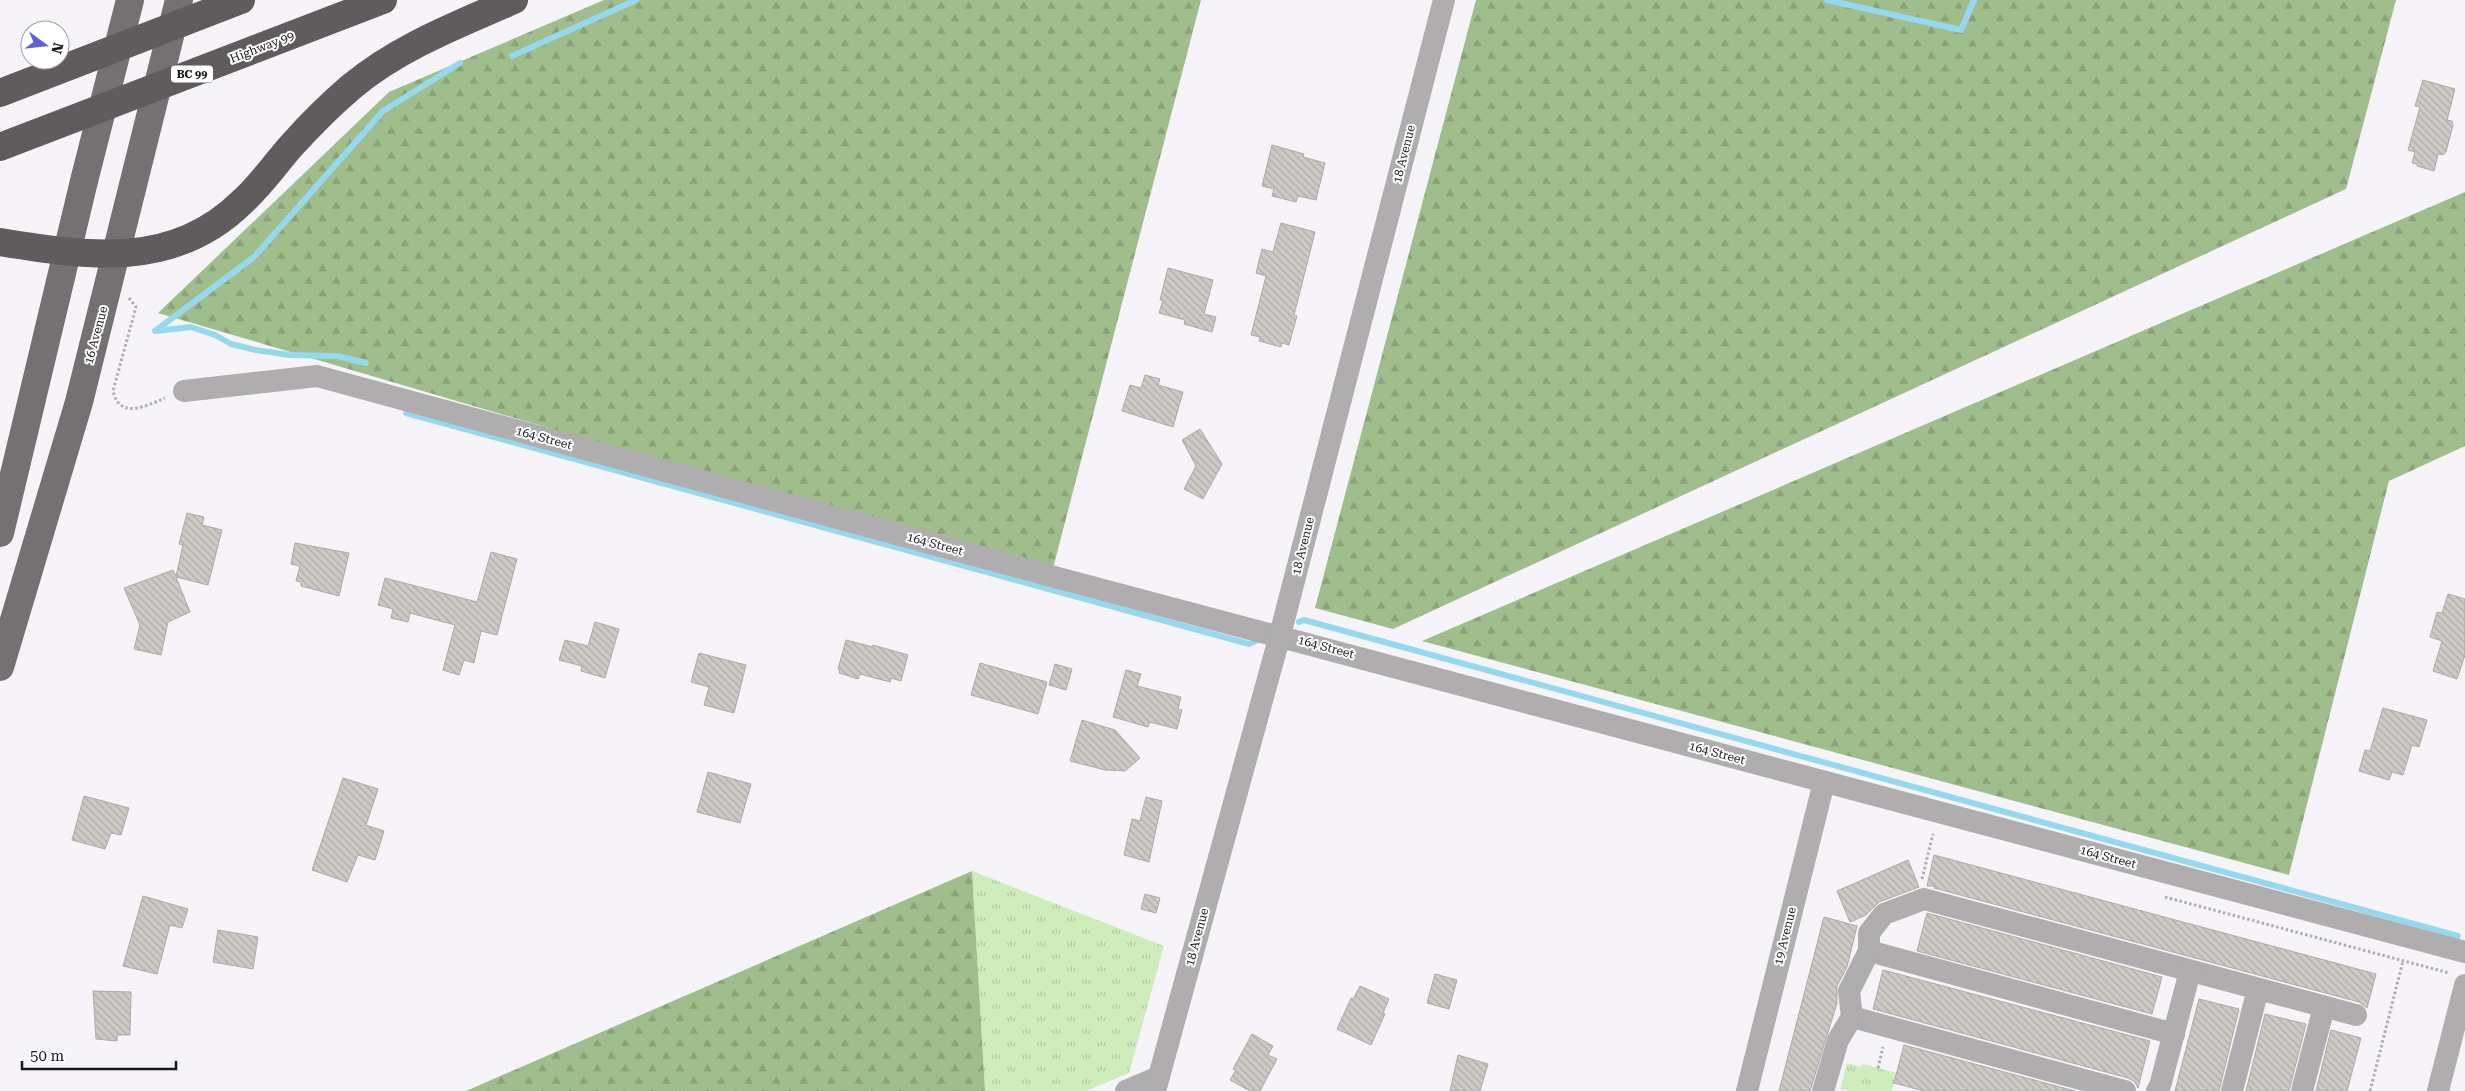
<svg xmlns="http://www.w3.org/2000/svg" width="2465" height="1091" viewBox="0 0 2465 1091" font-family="'Roboto Serif',serif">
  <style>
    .grass { fill: url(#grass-tufts) }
    .forest { fill: url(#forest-firs) }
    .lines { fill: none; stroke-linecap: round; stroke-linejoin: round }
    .stream { stroke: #96d9ef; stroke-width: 6 }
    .building { fill: url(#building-back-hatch); stroke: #ada9a6 }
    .path { stroke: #afadb1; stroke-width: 3; stroke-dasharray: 2.5 2.5; stroke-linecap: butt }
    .minor { stroke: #afadad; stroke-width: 22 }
    .major { stroke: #757172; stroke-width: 28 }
    .highway { stroke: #605c5d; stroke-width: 28 }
    .labels { text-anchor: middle; stroke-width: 4; stroke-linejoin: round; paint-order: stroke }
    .shield { fill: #fff; stroke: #5d5d5e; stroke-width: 1 }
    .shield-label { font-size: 11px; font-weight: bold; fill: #181719 }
    .street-label { font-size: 12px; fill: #181719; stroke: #fff }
  </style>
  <defs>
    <pattern id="grass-tufts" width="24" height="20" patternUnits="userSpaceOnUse" patternTransform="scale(1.25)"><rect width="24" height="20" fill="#cfecbb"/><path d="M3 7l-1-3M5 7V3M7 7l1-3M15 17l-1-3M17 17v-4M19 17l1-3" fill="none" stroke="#b1caa0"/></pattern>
    <pattern id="forest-firs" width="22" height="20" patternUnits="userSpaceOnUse" patternTransform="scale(1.25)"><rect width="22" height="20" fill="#a0bd8c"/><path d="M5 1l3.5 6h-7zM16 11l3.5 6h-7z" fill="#89a278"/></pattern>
    <pattern id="building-back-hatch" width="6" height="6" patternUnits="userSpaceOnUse" patternTransform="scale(1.25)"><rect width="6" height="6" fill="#cdc9c5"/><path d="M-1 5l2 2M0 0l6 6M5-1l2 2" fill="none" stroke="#afaca9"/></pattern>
  </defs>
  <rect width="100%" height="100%" fill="#f6f4f8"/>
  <g class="grass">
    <polygon points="972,871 1164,946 1129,1073 1086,1091 985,1091"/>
    <polygon points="1847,1063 1861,1067 1863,1064 1897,1073 1892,1091 1850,1091 1840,1089"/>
  </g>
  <g class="forest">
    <polygon points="604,0 1201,0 1051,576 158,313 389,92"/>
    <polygon points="1476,0 2396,0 2346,189 1393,629 1315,608"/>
    <polygon points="2465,192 2465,446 2389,481 2289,875 1422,641"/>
    <polygon points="972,871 985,1091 466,1091"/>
  </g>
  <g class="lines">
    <g class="stream">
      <polyline points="1827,0 1961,30 1974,0"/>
      <polyline points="512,56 636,0"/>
      <polyline points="155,331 254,257 383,111 460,63"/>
      <polyline points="156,331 191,327 215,335 231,344 256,350 289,355 337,356 366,363"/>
      <polyline points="406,413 1249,644 1260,639"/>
      <polyline points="1299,622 1304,620 2458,936"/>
    </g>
  </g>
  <g class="building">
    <polygon points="2423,80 2455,89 2447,120 2452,121 2453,125 2446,152 2443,155 2438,154 2434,171 2417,166 2417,164 2412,163 2415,152 2408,150 2420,107 2415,106"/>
    <polygon points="1272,145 1304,154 1303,157 1325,163 1316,200 1298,196 1296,202 1272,196 1274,189 1262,186"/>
    <polygon points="1281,223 1315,232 1294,315 1297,316 1289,345 1282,343 1281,347 1259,341 1260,337 1251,335 1266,276 1256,273 1262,249 1273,252"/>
    <polygon points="1168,268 1213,280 1204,314 1216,317 1212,332 1184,324 1185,320 1159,313 1163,300 1160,300"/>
    <polygon points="1145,375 1160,379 1158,385 1183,392 1173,427 1122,411 1130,385 1141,388"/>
    <polygon points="1200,429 1222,464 1203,499 1184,489 1196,466 1182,440"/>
    <polygon points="187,513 204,517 202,525 222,530 208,585 176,577 190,612 168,622 161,655 134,649 140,625 124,588 173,570 176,576 183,545 179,544"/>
    <polygon points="295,543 349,553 339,596 301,586 301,582 296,581 300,566 291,564"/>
    <polygon points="491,552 517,559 497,635 481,631 474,663 464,660 459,675 443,670 455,625 410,613 408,622 391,618 393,609 378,605 385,578 477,602"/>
    <polygon points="2448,594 2465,599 2465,655 2457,679 2433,671 2442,641 2430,637 2437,612 2442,613"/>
    <polygon points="595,622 619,629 605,678 581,671 582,666 559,660 565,640 588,646"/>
    <polygon points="846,640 873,647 873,645 908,655 901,681 891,678 890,682 860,674 858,679 839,673 840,669 838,669"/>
    <polygon points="699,653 746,665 734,713 704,705 709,687 691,682"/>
    <polygon points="980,663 1047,682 1038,714 971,695"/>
    <polygon points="1055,664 1072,669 1066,690 1049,685"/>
    <polygon points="1126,670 1141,674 1137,686 1181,697 1178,709 1182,710 1177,729 1150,722 1148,727 1113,717"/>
    <polygon points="2383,708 2427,720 2419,747 2412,745 2403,775 2392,772 2389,780 2359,771 2365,750 2370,751"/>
    <polygon points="1082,720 1115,730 1140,758 1125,771 1105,770 1070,761"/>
    <polygon points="708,772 751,784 740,823 697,812"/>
    <polygon points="343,778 378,789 366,825 384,831 375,860 358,855 347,882 312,870"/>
    <polygon points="84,796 129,808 121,835 111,833 105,849 72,840"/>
    <polygon points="1146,797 1162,801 1149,862 1124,855 1132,819 1140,821"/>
    <polygon points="1934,855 2376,974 2367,1008 2359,1002 1934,888 1935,886 1927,886"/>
    <polygon points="1908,860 1919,887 1879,902 1866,915 1850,922 1837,891"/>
    <polygon points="1145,894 1160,898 1156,913 1141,909"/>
    <polygon points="143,896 188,909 182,928 170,925 157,974 123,966"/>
    <polygon points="1927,913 2162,977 2152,1014 1917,951"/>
    <polygon points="1824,917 1857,926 1847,967 1837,986 1837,1003 1810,1091 1779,1091"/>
    <polygon points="218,930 258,937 253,969 213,962"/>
    <polygon points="1883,970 2150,1041 2138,1088 2135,1082 2128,1078 1873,1009"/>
    <polygon points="1435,974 1457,980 1449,1009 1427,1003"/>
    <polygon points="1360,986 1389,999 1383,1013 1385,1014 1371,1045 1337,1029 1351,998 1353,999"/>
    <polygon points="93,991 131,992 130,1035 117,1035 117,1041 96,1039"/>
    <polygon points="2199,999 2239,1009 2219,1091 2175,1091"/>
    <polygon points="2265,1014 2306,1024 2289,1091 2246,1091"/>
    <polygon points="2331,1030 2361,1038 2347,1091 2316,1091"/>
    <polygon points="1252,1034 1273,1046 1268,1055 1277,1059 1260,1091 1250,1091 1230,1080 1236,1070 1233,1069"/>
    <polygon points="1904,1045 2075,1091 1924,1091 1894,1083"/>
    <polygon points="1458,1055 1488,1064 1480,1091 1450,1091"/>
  </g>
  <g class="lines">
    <g class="path">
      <path d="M129 298 136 307 113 391C120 420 146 406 165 398"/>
      <polyline points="1922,879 1933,834"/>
      <polyline points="2165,897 2449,973"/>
      <polyline points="1878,1068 1883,1047"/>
      <polyline points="2370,1091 2403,961"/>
    </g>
    <g class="minor">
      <polyline points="184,391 317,376 1051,576 2465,952"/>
      <polyline points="1869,951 2174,1034"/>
      <polyline points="1852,1017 2125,1091"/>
      <polyline points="1126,1091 1159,1077"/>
      <polyline points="1155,1091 1280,635 1444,0"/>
      <polyline points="1747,1091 1824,782"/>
      <polyline points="1823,1091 1838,1040 1852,1017 1849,991 1869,951 1869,933 1884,914 1924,899 2356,1015"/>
      <polyline points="2157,1091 2160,1086 2190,971"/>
      <polyline points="2232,1091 2258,989"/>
      <polyline points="2302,1091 2324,1007"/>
      <polyline points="2438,1091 2465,985"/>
    </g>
    <g class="major">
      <polyline points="0,533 84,181 130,0"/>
      <polyline points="0,667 79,402 179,0"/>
    </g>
    <g class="highway">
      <polyline points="0,93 241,0"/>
      <polyline points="0,147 383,0"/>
      <path d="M0 242C87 256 173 270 242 202 261 185 275 164 292 145 310 125 330 105 351 87 399 47 457 25 514 0"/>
    </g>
  </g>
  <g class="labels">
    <rect class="shield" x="171" y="65.5" width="42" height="17" rx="4"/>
    <g class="shield-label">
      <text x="192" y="78">BC 99</text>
    </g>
    <g class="street-label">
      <text transform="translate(262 47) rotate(-21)" y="4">Highway 99</text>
      <text transform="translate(1404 154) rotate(-76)" y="4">18 Avenue</text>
      <text transform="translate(96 335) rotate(-75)" y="4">16 Avenue</text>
      <text transform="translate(544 438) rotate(15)" y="4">164 Street</text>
      <text transform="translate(935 544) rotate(15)" y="4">164 Street</text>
      <text transform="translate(1303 546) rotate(-76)" y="4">18 Avenue</text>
      <text transform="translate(1326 647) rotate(15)" y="4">164 Street</text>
      <text transform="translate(1717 753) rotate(15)" y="4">164 Street</text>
      <text transform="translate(2108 857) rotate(15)" y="4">164 Street</text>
      <text transform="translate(1785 936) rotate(-76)" y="4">19 Avenue</text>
      <text transform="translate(1197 937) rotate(-75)" y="4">18 Avenue</text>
    </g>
  </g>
  <g transform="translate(45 45) rotate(105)"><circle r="24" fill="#ffffff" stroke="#a3a2a3"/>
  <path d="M0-4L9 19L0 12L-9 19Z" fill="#635ed7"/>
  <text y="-8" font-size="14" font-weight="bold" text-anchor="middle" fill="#181719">N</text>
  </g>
  <path d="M22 1061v8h154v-8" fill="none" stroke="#181719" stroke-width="2.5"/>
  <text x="30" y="1061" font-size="15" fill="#181719" stroke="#ffffff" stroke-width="4" paint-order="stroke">50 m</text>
</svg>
